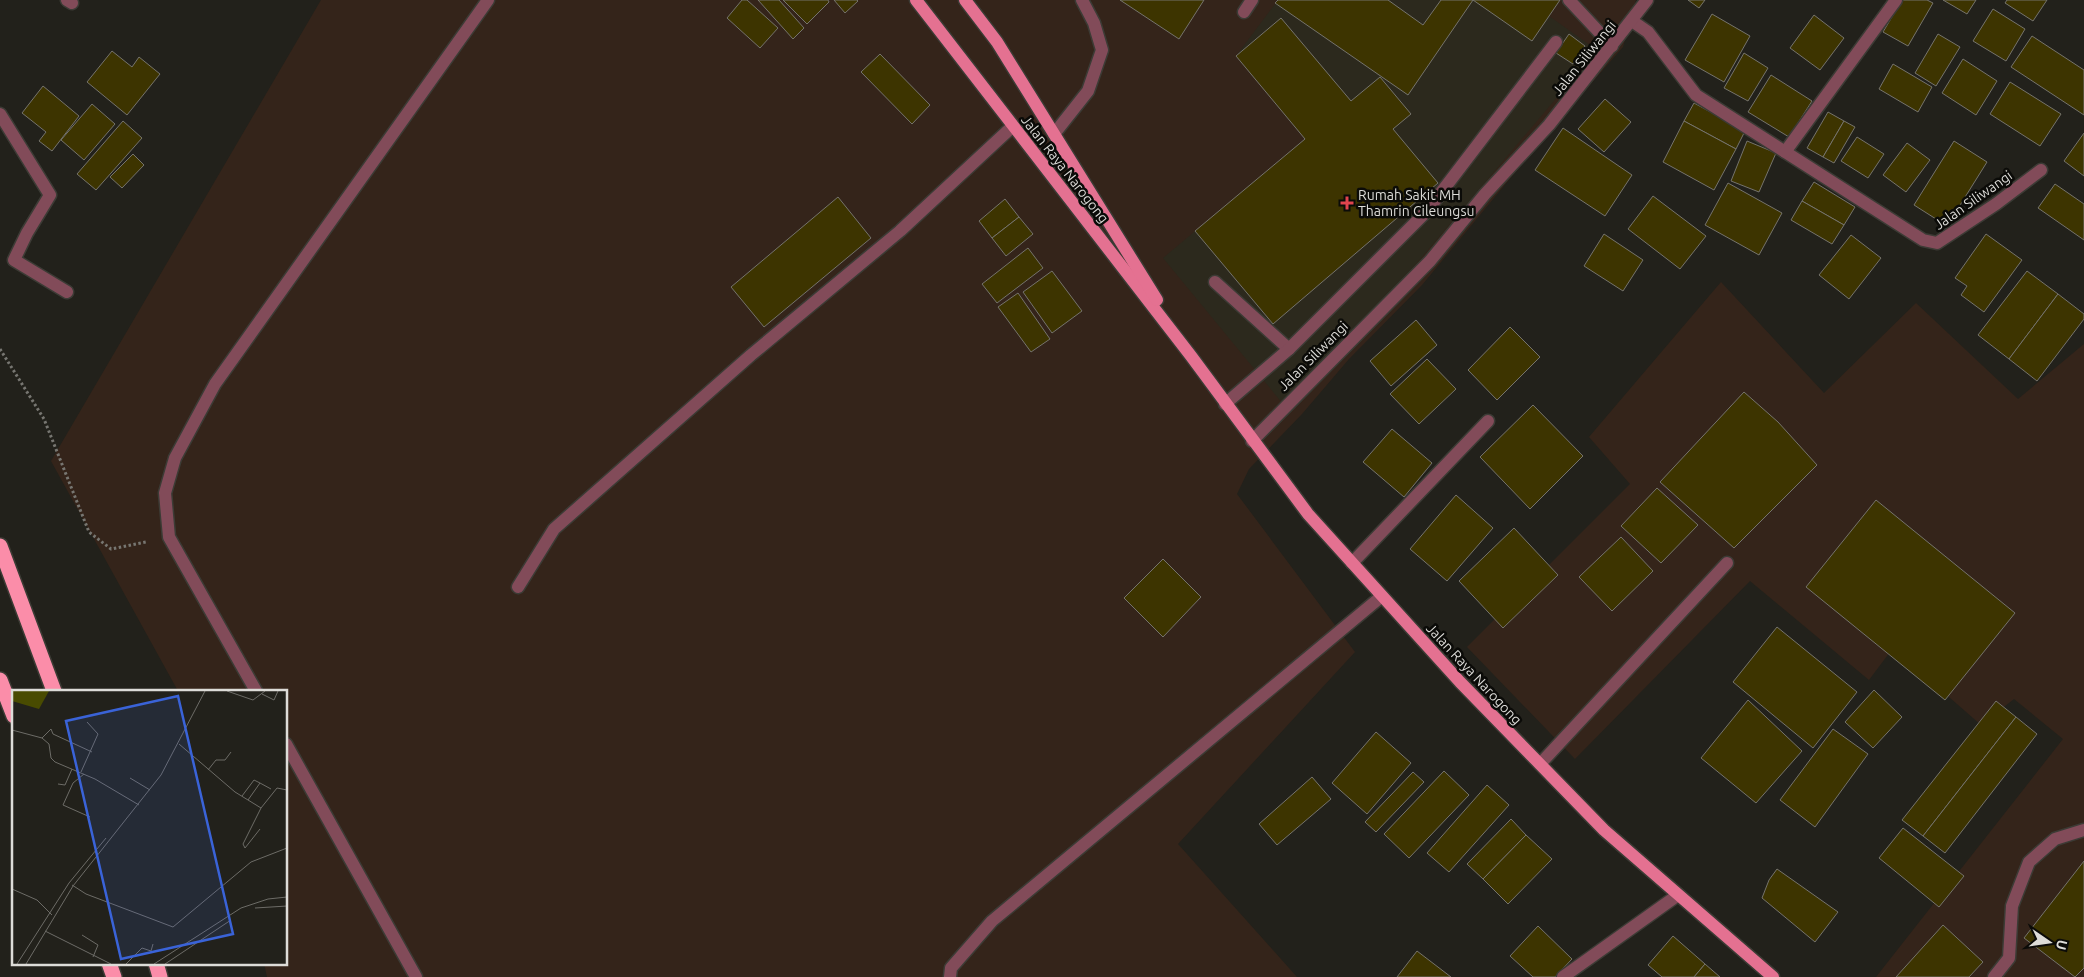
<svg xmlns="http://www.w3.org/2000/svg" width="2084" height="977" viewBox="0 0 2084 977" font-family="Ubuntu,sans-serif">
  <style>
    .commercial { fill: #34241a }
    .built { fill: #2c291d }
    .building { fill: #3d3400; stroke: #75736c }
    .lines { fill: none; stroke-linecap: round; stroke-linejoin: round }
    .minor-casing { stroke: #3c3b35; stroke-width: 15 }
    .major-casing { stroke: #3c3b35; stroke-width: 15 }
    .highway-casing { stroke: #3c3b35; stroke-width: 18 }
    .path { stroke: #777671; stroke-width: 3; stroke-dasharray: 2.5 2.5; stroke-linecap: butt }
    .minor { stroke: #824b59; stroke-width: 12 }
    .major { stroke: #e47191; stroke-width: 12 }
    .highway { stroke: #fb8da9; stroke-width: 15 }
    .health-dot { fill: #e0444e; stroke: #0b0b08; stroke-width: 2 }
    .labels { text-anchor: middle; stroke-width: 5; stroke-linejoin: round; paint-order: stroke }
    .street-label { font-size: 14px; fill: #dddcd8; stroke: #0b0b08 }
    .poi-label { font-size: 14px; fill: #dddcd8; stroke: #0b0b08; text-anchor: start }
    .inset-road { fill: none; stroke: #6d6c67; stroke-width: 1 }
    .view { fill: #3a63d8; fill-opacity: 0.15; stroke: #3a63d8; stroke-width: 2.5 }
    .inset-edge { fill: none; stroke: #dddcd8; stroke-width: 2.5 }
  </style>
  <rect width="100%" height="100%" fill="#22211b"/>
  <g class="commercial">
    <polygon points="321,0 1636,0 1623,47 1547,134 1422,285 1349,359 1302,414 1249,469 1237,494 1355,652 1178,844 1297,977 267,977 264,963 286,963 286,691 178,691 51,461"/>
    <polygon points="1721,282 1824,393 1916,303 2018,399 2084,344 2084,977 1876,977 2063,739 2014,699 1981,725 1893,648 1869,680 1750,581 1575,759 1467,647 1630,484 1589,437"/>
  </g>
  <polygon class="built" points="1278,0 1560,0 1549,16 1597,50 1417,263 1347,341 1283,404 1163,258 1305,139 1236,56"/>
  <g class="building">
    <polygon points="742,0 747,0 778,28 760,48 727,18"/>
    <polygon points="758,0 779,0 804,28 793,39"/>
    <polygon points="783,0 828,0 829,2 807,24"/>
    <polygon points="834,0 857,0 858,1 845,13"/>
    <polygon points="1120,0 1204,0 1179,39"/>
    <polygon points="1278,0 1388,0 1423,25 1441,0 1560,0 1532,41 1473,0 1408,95 1275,3"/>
    <polygon points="1688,0 1705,0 1699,8"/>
    <polygon points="1902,0 1927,0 1933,3 1908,46 1883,32"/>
    <polygon points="1943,0 1976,0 1967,14"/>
    <polygon points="2007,0 2047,0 2033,21 2005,3"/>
    <polygon points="1993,9 2025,29 2006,61 1973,41"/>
    <polygon points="1712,14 1750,36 1724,82 1685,60"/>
    <polygon points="1814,15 1844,38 1820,70 1790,48"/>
    <polygon points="1281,18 1351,101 1380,77 1411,114 1393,129 1438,183 1273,324 1195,231 1305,139 1236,56"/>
    <polygon points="1569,34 1585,46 1573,64 1556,53"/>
    <polygon points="1938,34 1960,47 1936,86 1915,73"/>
    <polygon points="2032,36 2084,70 2084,115 2011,67"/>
    <polygon points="112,51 132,67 139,57 160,74 127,115 87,82"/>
    <polygon points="1744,53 1768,68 1748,101 1724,88"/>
    <polygon points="880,54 930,105 912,124 861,72"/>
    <polygon points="1963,59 1997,81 1976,115 1942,93"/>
    <polygon points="1893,64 1932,87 1918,112 1879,89"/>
    <polygon points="1771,75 1812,101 1789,137 1748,112"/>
    <polygon points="2010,82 2061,114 2040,146 1990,114"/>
    <polygon points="43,86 79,116 52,151 39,141 46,132 22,113"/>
    <polygon points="1605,99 1631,122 1604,152 1578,129"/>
    <polygon points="1694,103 1745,131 1736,149 1684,121"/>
    <polygon points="92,104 115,124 84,160 61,140"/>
    <polygon points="1828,112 1844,121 1823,157 1807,148"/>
    <polygon points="123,121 142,138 96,190 77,174"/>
    <polygon points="1684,121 1736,149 1714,190 1663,162"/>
    <polygon points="1844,121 1855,127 1834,163 1823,157"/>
    <polygon points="1563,128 1632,175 1605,216 1535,170"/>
    <polygon points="2084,133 2084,176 2064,161"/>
    <polygon points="1857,137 1884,154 1868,178 1841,161"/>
    <polygon points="1747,141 1776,153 1759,192 1731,181"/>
    <polygon points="1954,141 1987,162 1947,226 1914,205"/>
    <polygon points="1907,143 1930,160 1906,192 1883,175"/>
    <polygon points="133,154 144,165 122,188 110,177"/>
    <polygon points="1814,182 1855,207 1844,225 1802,201"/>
    <polygon points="1728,183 1782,213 1759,255 1705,225"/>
    <polygon points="2055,184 2084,204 2084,240 2038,208"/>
    <polygon points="1653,196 1706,236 1680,269 1628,229"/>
    <polygon points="838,197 871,238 764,327 731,287"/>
    <polygon points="1005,199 1019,217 992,238 979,221"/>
    <polygon points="1802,201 1844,225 1832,244 1791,220"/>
    <polygon points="1019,217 1033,234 1006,256 992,238"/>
    <polygon points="1604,234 1643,260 1623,291 1584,266"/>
    <polygon points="1986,234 2022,260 1984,312 1961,295 1967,286 1955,278"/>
    <polygon points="1851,235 1881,258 1849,299 1819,275"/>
    <polygon points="1028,248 1043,268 997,303 982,284"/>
    <polygon points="1052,271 1082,311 1052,333 1023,292"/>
    <polygon points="2027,271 2058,294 2009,359 1978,335"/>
    <polygon points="1018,293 1050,339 1031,352 998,307"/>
    <polygon points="2058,294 2084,314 2084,319 2037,381 2009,359"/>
    <polygon points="1416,320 1437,345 1391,386 1370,361"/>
    <polygon points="1510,327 1540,357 1497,400 1468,370"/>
    <polygon points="1427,359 1456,389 1419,424 1390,394"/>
    <polygon points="1744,392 1778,422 1817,465 1734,548 1660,482"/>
    <polygon points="1533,405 1583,456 1530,509 1480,457"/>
    <polygon points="1392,429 1432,463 1404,497 1363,462"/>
    <polygon points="1657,488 1698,525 1661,563 1621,526"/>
    <polygon points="1456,495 1493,528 1447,581 1410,549"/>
    <polygon points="1876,500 2015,613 1945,700 1806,587"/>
    <polygon points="1514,528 1558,575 1503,628 1459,581"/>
    <polygon points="1621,537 1653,571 1612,611 1579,577"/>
    <polygon points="1163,559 1201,597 1163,637 1124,598"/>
    <polygon points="1777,627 1857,692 1813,748 1733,682"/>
    <polygon points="1874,690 1902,717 1873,748 1845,722"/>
    <polygon points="1748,700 1802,751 1756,803 1701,758"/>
    <polygon points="1996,701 2016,717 1923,836 1902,820"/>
    <polygon points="2016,717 2037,734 1945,853 1923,836"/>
    <polygon points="1833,729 1868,754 1815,827 1780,800"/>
    <polygon points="1376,732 1411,763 1367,814 1332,783"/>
    <polygon points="1444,771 1469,795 1409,858 1384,834"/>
    <polygon points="1413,772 1424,782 1376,832 1365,822"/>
    <polygon points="1312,777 1331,799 1277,845 1259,824"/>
    <polygon points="1487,785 1509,805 1449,872 1427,853"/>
    <polygon points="1511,819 1526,835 1483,879 1467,864"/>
    <polygon points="1903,828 1964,876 1939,907 1879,858"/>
    <polygon points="1526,835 1552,859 1508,904 1483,879"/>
    <polygon points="2084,861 2084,968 2075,977 2024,938"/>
    <polygon points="1777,869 1838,912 1815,942 1762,898 1769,880"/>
    <polygon points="1943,925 1983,962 1969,977 1896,977"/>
    <polygon points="1538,926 1572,959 1555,977 1533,977 1510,956"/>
    <polygon points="1673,936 1705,964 1694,977 1662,977 1648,965"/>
    <polygon points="1417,951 1451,977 1397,977"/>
    <polygon points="1705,964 1720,977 1694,977"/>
  </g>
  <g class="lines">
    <g class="minor-casing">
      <g id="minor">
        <polyline points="67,0 72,3"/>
        <polyline points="1569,0 1612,46"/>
        <polyline points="1244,12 1252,0"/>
        <polyline points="1632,21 1648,32 1696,95 1923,240 1937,243 1996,204 2041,170"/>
        <polyline points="0,114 50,195 27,233 14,260 67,292"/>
        <polyline points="1054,134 1088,91 1102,50 1094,23 1082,0"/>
        <polyline points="1785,152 1896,0"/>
        <polyline points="1215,282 1289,349"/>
        <polyline points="1225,404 1289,349 1427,211 1556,42"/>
        <polyline points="1252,441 1430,261 1485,194 1549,125 1647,0"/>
        <polyline points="1352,563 1488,421"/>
        <polyline points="518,587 554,529 751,355 900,231 1013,126"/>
        <polyline points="256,691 169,537 165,493 175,458 215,384 488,0"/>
        <polyline points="286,744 416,977"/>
        <polyline points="1540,764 1727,563"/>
        <polyline points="950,977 951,968 992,921 1382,596"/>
        <polyline points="1563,977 1678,895"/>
        <polyline points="1994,977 2009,958 2012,906 2029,862 2055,839 2084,830"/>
      </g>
    </g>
    <g class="major-casing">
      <g id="major">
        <polyline points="916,0 1191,356 1308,514 1460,682 1604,830 1773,977"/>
        <polyline points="965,0 997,42 1157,300"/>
      </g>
    </g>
    <g class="highway-casing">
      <g id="highway">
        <polyline points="0,546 54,691"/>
        <polyline points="0,680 14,716"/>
        <polyline points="109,963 114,977"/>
        <polyline points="156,963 160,977"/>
      </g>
    </g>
    <polyline class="path" points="0,349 44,419 89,532 111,549 146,542"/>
    <use href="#minor" class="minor"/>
    <use href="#major" class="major"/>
    <use href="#highway" class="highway"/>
  </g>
  <path class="health-dot" d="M1344.5 195.5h5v5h5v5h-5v5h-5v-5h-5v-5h5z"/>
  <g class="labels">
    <g class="street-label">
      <text transform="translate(1584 58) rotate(-51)" y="5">Jalan Siliwangi</text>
      <text transform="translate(1065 169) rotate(52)" y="5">Jalan Raya Narogong</text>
      <text transform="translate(1973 200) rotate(-35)" y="5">Jalan Siliwangi</text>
      <text transform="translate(1313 356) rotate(-45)" y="5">Jalan Siliwangi</text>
      <text transform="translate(1474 674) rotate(47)" y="5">Jalan Raya Narogong</text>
    </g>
    <g class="poi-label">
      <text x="1358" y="200">Rumah Sakit MH<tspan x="1358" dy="16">Thamrin Cileungsu</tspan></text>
    </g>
  </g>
  <g transform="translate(12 690)">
    <rect width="275" height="275" fill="#22211b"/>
    <path d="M0 1H37L27 19 0 11Z" fill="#494b01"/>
    <path class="inset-road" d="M215 1 241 10 253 1M250 4 262 10 266 1M0 40 30 48 37 54 39 68 43 72 83 89 127 115M30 48 39 39 41 44 80 62M167 54 223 102 249 118 265 98 275 100M196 80 204 70H213L219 62M69 82 86 44 75 32M72 84 61 93 51 115 78 127M118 88 138 100M46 94 53 95 60 79M230 106 242 90 248 93M236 110 248 93 259 99M248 139 233 158 231 154 249 118M60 195 74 204 161 237 239 172 275 158M0 199 25 210 40 225M243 218 275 216M33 241 99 274M70 245 86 255 81 267M5 274 57 193 94 148M14 274 61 196 149 85 193 1M114 274 130 258 139 261 141 254M142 274 229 218 256 209 275 207M153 274 219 230"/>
    <path class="view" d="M166 6 221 244 109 269 54 31Z"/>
    <rect width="275" height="275" class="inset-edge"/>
  </g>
  <g transform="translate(2049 942) rotate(103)" stroke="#0b0b08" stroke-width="4" paint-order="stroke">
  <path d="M0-4L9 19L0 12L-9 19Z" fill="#dddcd8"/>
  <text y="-8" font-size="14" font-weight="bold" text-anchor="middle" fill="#dddcd8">U</text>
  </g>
</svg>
